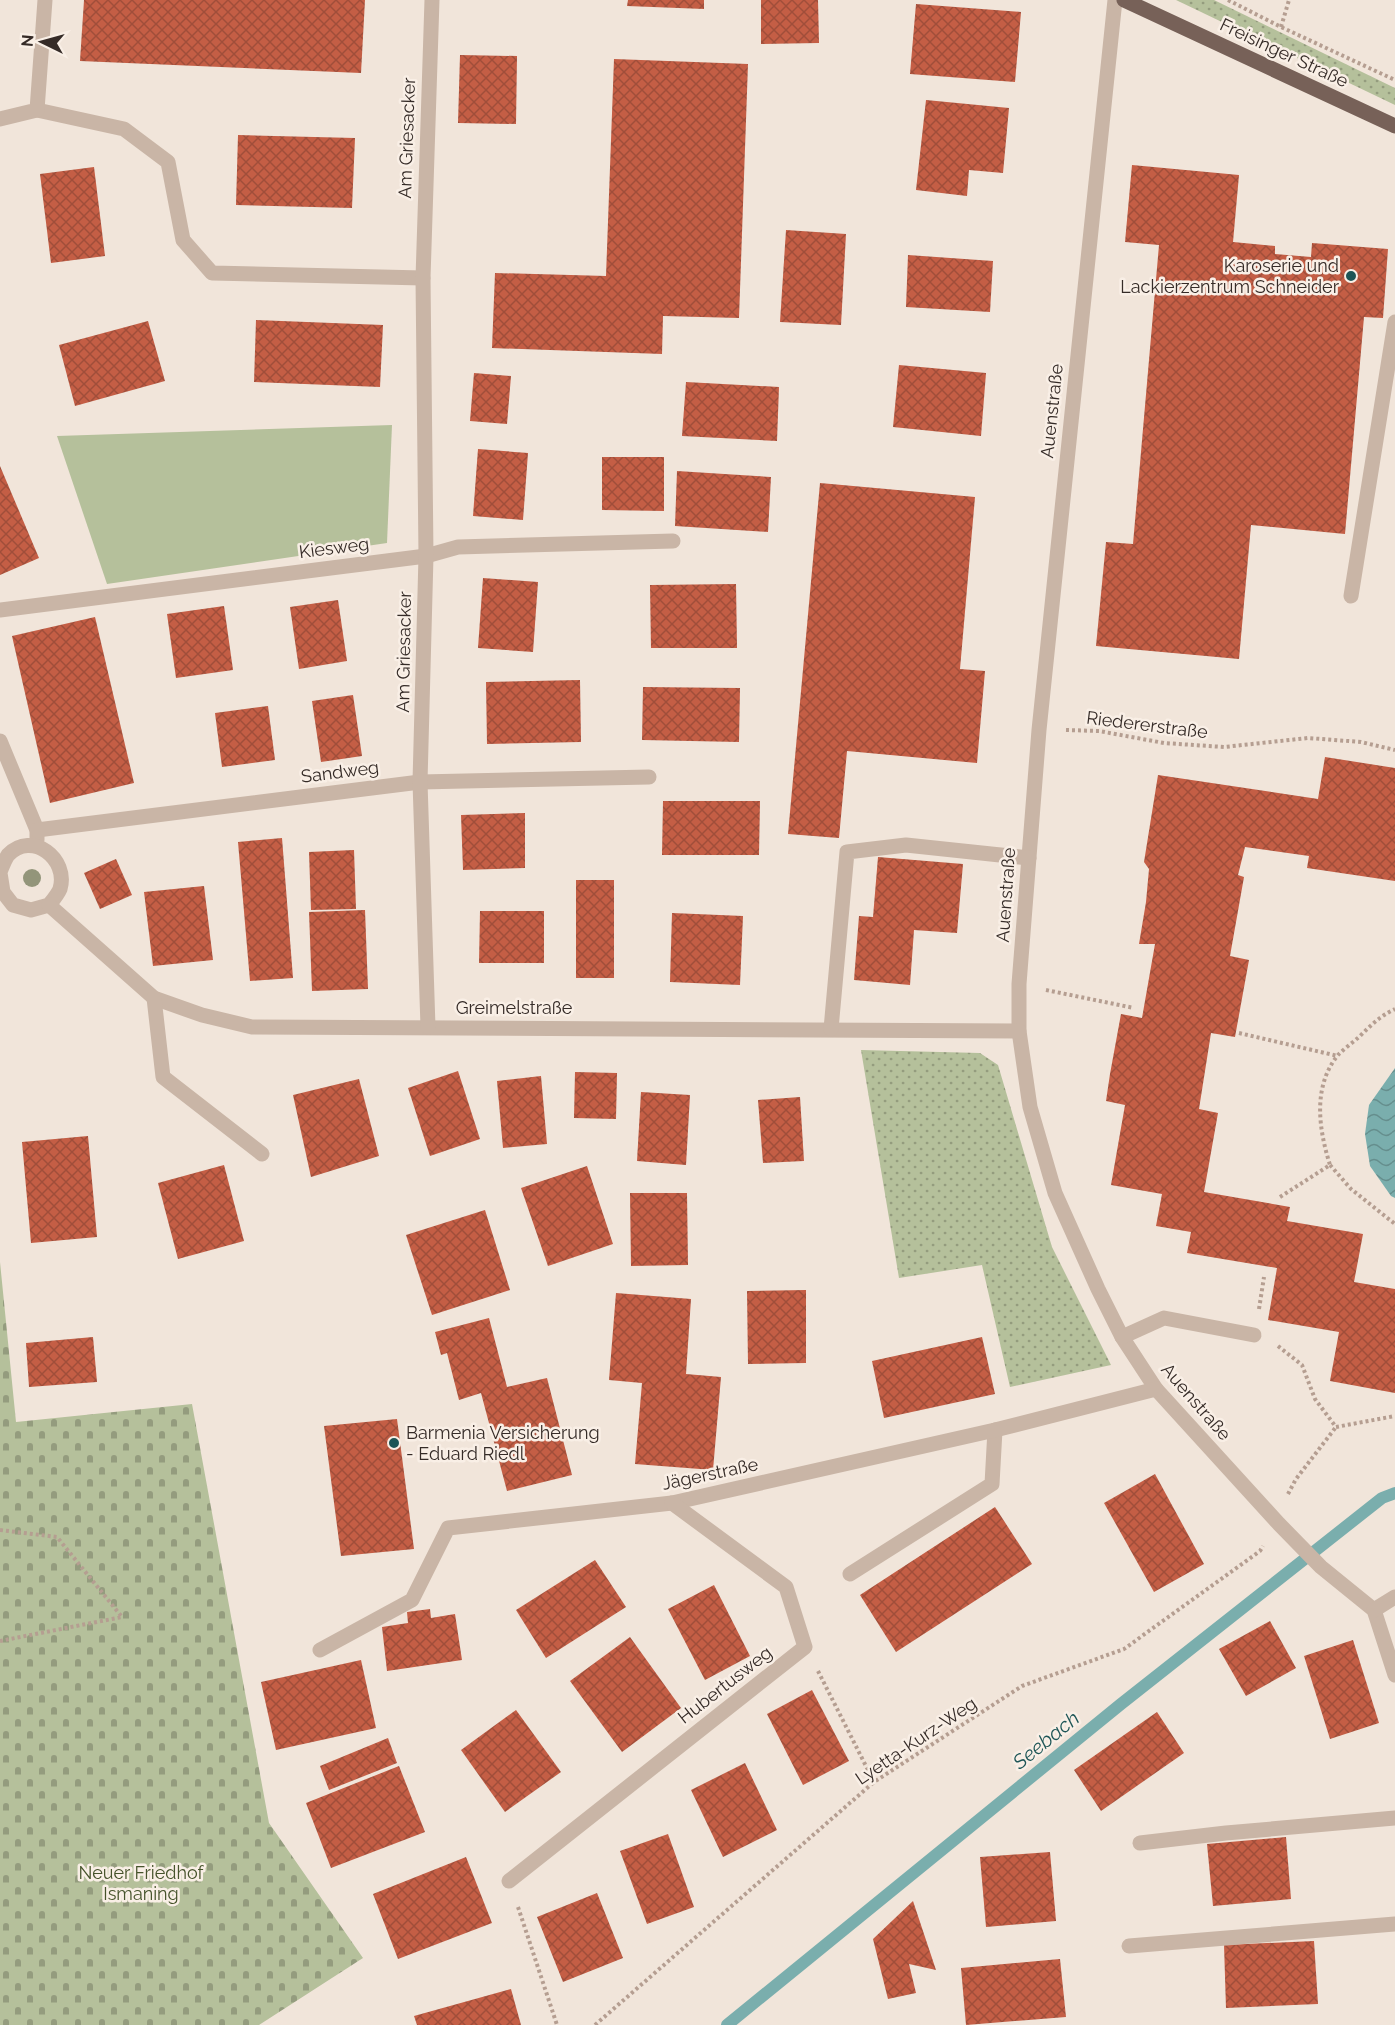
<svg xmlns="http://www.w3.org/2000/svg" width="1395" height="2025" viewBox="0 0 1395 2025" font-family="Raleway,sans-serif">
  <style>
    .grass { fill: url(#grass-dots) }
    .cemetery { fill: url(#cemetery-stones) }
    .park { fill: #b5c09b }
    .water { fill: url(#water-waves) }
    .lines { fill: none; stroke-linecap: round; stroke-linejoin: round }
    .stream { stroke: #7aaead; stroke-width: 12 }
    .building { fill: url(#building-cross-hatch) }
    .path { stroke: #b59e91; stroke-width: 4; stroke-dasharray: 3 3; stroke-linecap: butt }
    .minor { stroke: #c9b5a6; stroke-width: 15 }
    .major { stroke: #776158; stroke-width: 15 }
    .tree { fill: #93957a }
    .poi-dot { fill: #1d5556; stroke: #f9efe6; stroke-width: 2 }
    .labels { text-anchor: middle; stroke-width: 5; stroke-linejoin: round; paint-order: stroke }
    .street-label { font-size: 18px; fill: #352b27; stroke: #f9efe6 }
    .poi-label { font-size: 18px; fill: #352b27; stroke: #f9efe6; text-anchor: end }
    .park-label { font-size: 18px; fill: #46532b; stroke: #f9efe6 }
    .water-label { font-size: 20px; font-style: italic; fill: #1d5556; stroke: #f9efe6 }
  </style>
  <defs>
    <pattern id="grass-dots" width="8" height="8" patternUnits="userSpaceOnUse" patternTransform="scale(1.5)"><rect width="8" height="8" fill="#b5c09b"/><path d="M2 2h.1M6 6h.1" fill="none" stroke="#949c7e" stroke-width="1.8" stroke-linecap="round"/></pattern>
    <pattern id="cemetery-stones" width="16" height="16" patternUnits="userSpaceOnUse" patternTransform="scale(1.5)"><rect width="16" height="16" fill="#b5c09b"/><path d="M2 7V4a2 2 0 0 1 4 0v3zM10 15v-3a2 2 0 0 1 4 0v3z" fill="#949c7e"/></pattern>
    <pattern id="water-waves" width="16" height="10" patternUnits="userSpaceOnUse" patternTransform="scale(1.5)"><rect width="16" height="10" fill="#7aaead"/><path d="M0 5q4-4 8 0t8 0" fill="none" stroke="#658e8d"/></pattern>
    <pattern id="building-cross-hatch" width="8" height="8" patternUnits="userSpaceOnUse" patternTransform="scale(1.5)"><rect width="8" height="8" fill="#c45e45"/><path d="M0 0l8 8M0 8l8-8" fill="none" stroke="#a04e3a"/></pattern>
  </defs>
  <rect width="100%" height="100%" fill="#f1e5da"/>
  <g class="grass">
    <polygon points="1176,0 1214,0 1395,88 1395,105"/>
    <polygon points="861,1050 980,1053 998,1065 1052,1247 1111,1365 1010,1387 982,1265 899,1278"/>
  </g>
  <polygon class="cemetery" points="0,1262 16,1422 192,1404 269,1823 363,1958 259,2025 0,2025"/>
  <polygon class="park" points="392,425 387,543 107,584 57,436"/>
  <polygon class="water" points="1395,1068 1395,1198 1391,1196 1370,1166 1365,1134 1369,1105"/>
  <g class="lines">
    <polyline class="stream" points="727,2025 1121,1704 1382,1498 1395,1493"/>
  </g>
  <g class="building">
    <polygon points="84,0 365,0 361,73 80,61"/>
    <polygon points="628,0 704,0 704,9 627,6"/>
    <polygon points="761,0 818,0 819,43 761,44"/>
    <polygon points="916,4 1021,12 1015,82 910,74"/>
    <polygon points="460,55 517,56 516,124 458,123"/>
    <polygon points="614,59 748,64 739,318 663,316 662,354 492,348 495,273 606,276"/>
    <polygon points="926,100 1009,108 1003,173 969,170 967,196 916,190"/>
    <polygon points="238,135 355,138 352,208 236,205"/>
    <polygon points="1132,165 1239,175 1233,242 1275,246 1275,254 1311,257 1312,243 1388,249 1383,318 1364,317 1345,534 1251,525 1239,659 1096,646 1106,542 1133,544 1159,245 1125,242"/>
    <polygon points="94,167 105,256 51,263 40,174"/>
    <polygon points="786,230 846,234 841,325 780,322"/>
    <polygon points="908,255 993,261 990,312 906,307"/>
    <polygon points="256,320 383,325 380,387 254,382"/>
    <polygon points="148,321 165,381 75,406 59,345"/>
    <polygon points="899,365 986,373 981,436 893,427"/>
    <polygon points="474,373 511,376 507,424 470,421"/>
    <polygon points="686,382 779,387 777,441 682,436"/>
    <polygon points="478,449 528,453 523,520 473,516"/>
    <polygon points="602,457 664,457 664,511 602,510"/>
    <polygon points="0,466 39,558 0,575"/>
    <polygon points="677,471 771,477 768,532 675,526"/>
    <polygon points="820,483 975,497 960,669 985,671 977,763 847,751 839,838 788,834"/>
    <polygon points="483,578 538,582 533,652 478,648"/>
    <polygon points="736,584 737,648 651,648 650,585"/>
    <polygon points="338,600 347,661 299,669 290,607"/>
    <polygon points="224,606 233,670 176,678 167,614"/>
    <polygon points="95,617 134,783 50,803 12,636"/>
    <polygon points="580,680 581,742 487,744 486,682"/>
    <polygon points="643,687 740,688 739,742 642,740"/>
    <polygon points="353,695 362,756 321,762 312,701"/>
    <polygon points="268,706 275,760 222,767 215,713"/>
    <polygon points="1325,757 1395,768 1395,881 1307,868 1309,856 1245,847 1238,875 1244,877 1230,956 1249,960 1235,1037 1211,1033 1199,1109 1218,1113 1204,1192 1290,1207 1287,1221 1363,1234 1354,1282 1395,1289 1395,1393 1330,1381 1339,1332 1268,1320 1277,1268 1187,1253 1191,1232 1156,1226 1162,1194 1111,1185 1125,1105 1106,1101 1110,1074 1121,1014 1142,1018 1155,944 1139,944 1146,902 1149,869 1144,862 1158,775 1318,799"/>
    <polygon points="663,801 760,801 759,855 662,855"/>
    <polygon points="525,813 525,868 463,870 461,815"/>
    <polygon points="282,838 293,978 250,981 238,842"/>
    <polygon points="354,850 356,909 311,910 309,852"/>
    <polygon points="878,857 963,864 957,933 914,930 910,985 854,980 859,916 873,917"/>
    <polygon points="116,859 132,895 100,909 84,873"/>
    <rect x="576" y="880" width="38" height="98"/>
    <polygon points="204,886 213,960 153,966 144,892"/>
    <polygon points="365,910 368,989 312,991 309,912"/>
    <polygon points="480,911 544,911 544,963 479,963"/>
    <polygon points="672,913 743,916 740,985 670,982"/>
    <polygon points="458,1071 480,1139 430,1156 408,1088"/>
    <polygon points="575,1072 617,1073 616,1119 574,1118"/>
    <polygon points="541,1076 547,1144 503,1148 497,1081"/>
    <polygon points="359,1079 379,1156 311,1177 293,1095"/>
    <polygon points="641,1092 690,1095 686,1165 637,1161"/>
    <polygon points="800,1097 804,1161 763,1163 758,1100"/>
    <polygon points="88,1136 97,1237 31,1243 22,1142"/>
    <polygon points="224,1165 244,1241 178,1259 158,1183"/>
    <polygon points="587,1166 613,1244 548,1266 521,1188"/>
    <polygon points="630,1193 687,1193 688,1265 631,1266"/>
    <polygon points="485,1210 510,1290 432,1315 406,1235"/>
    <polygon points="806,1290 806,1363 748,1364 747,1291"/>
    <polygon points="616,1293 691,1299 686,1374 721,1377 713,1470 635,1464 642,1383 609,1380"/>
    <polygon points="489,1318 507,1387 547,1378 572,1475 507,1491 481,1393 459,1400 447,1353 441,1355 435,1332"/>
    <polygon points="93,1337 97,1382 29,1387 26,1343"/>
    <polygon points="982,1337 995,1394 884,1418 872,1361"/>
    <polygon points="397,1419 414,1549 341,1556 324,1426"/>
    <polygon points="1155,1474 1204,1564 1154,1592 1104,1503"/>
    <polygon points="995,1507 1032,1564 896,1652 860,1595"/>
    <polygon points="595,1560 626,1607 546,1658 516,1610"/>
    <polygon points="714,1585 750,1656 705,1680 668,1609"/>
    <polygon points="430,1609 431,1618 455,1614 462,1660 387,1671 382,1627 408,1623 407,1612"/>
    <polygon points="1270,1621 1296,1668 1246,1696 1219,1649"/>
    <polygon points="630,1637 681,1708 622,1752 570,1681"/>
    <polygon points="1353,1640 1379,1723 1330,1739 1304,1656"/>
    <polygon points="361,1660 376,1728 276,1750 261,1682"/>
    <polygon points="812,1690 849,1761 803,1785 767,1714"/>
    <polygon points="516,1710 561,1772 505,1812 461,1750"/>
    <polygon points="1157,1712 1184,1753 1101,1811 1074,1770"/>
    <polygon points="388,1738 397,1763 329,1790 320,1766"/>
    <polygon points="745,1763 777,1830 723,1857 691,1790"/>
    <polygon points="399,1766 425,1832 331,1868 306,1803"/>
    <polygon points="668,1834 694,1907 647,1924 620,1851"/>
    <polygon points="1286,1837 1291,1899 1213,1906 1207,1844"/>
    <polygon points="1050,1852 1056,1921 986,1927 980,1857"/>
    <polygon points="466,1857 492,1923 398,1959 373,1894"/>
    <polygon points="597,1893 623,1958 563,1982 537,1917"/>
    <polygon points="913,1901 936,1970 909,1964 916,1993 888,1999 873,1939"/>
    <polygon points="1314,1941 1318,2004 1226,2008 1224,1945"/>
    <polygon points="1060,1959 1066,2017 966,2025 961,1968"/>
    <polygon points="511,1989 521,2025 417,2025 414,2016"/>
  </g>
  <g class="lines">
    <g class="path">
      <polyline points="1228,0 1281,27 1395,80"/>
      <polyline points="1281,27 1289,0"/>
      <polyline points="1066,730 1099,731 1164,743 1224,747 1308,738 1361,742 1395,750"/>
      <polyline points="1046,990 1134,1008"/>
      <polyline points="1239,1033 1338,1056"/>
      <polyline points="1330,1165 1351,1189 1395,1224"/>
      <path d="M1280 1197 1330 1165C1319 1130 1312 1087 1338 1055 1344 1049 1352 1043 1359 1037 1370 1026 1380 1016 1395 1009"/>
      <polyline points="1259,1309 1264,1277"/>
      <polyline points="1278,1346 1302,1365 1315,1399 1336,1427"/>
      <polyline points="1336,1427 1395,1416"/>
      <polyline points="1288,1494 1296,1479 1336,1427"/>
      <polyline points="0,1530 57,1537 122,1617 0,1641"/>
      <polyline points="818,1671 874,1782"/>
      <polyline points="518,1907 557,2025"/>
      <polyline points="595,2025 874,1782 1022,1686 1124,1649 1260,1551 1263,1546"/>
    </g>
    <g class="minor">
      <polyline points="1115,0 1039,730 1019,984 1019,1031 1030,1107 1055,1193 1098,1289 1122,1337 1156,1389 1279,1524 1321,1567 1374,1610 1395,1675"/>
      <polyline points="37,110 124,129 168,162 183,240 212,273 423,278"/>
      <polyline points="0,119 37,110 45,0"/>
      <polyline points="1351,596 1395,322"/>
      <polyline points="0,610 426,556 458,547 673,541"/>
      <polyline points="0,741 37,830 37,840"/>
      <polyline points="37,830 420,782 649,777"/>
      <path d="M0 872C2 867 5 859 8 855 32 830 69 859 60 889 58 894 53 900 49 905L31 910 13 905 3 892 0 873"/>
      <polyline points="49,905 154,998 202,1015 252,1027 1019,1031"/>
      <polyline points="154,998 163,1077 262,1154"/>
      <polyline points="428,1027 420,782 426,556 423,278 432,0"/>
      <polyline points="831,1029 847,852 906,845 1029,858"/>
      <polyline points="1122,1337 1164,1318 1254,1335"/>
      <polyline points="850,1574 992,1484 995,1430"/>
      <polyline points="1374,1610 1395,1597"/>
      <polyline points="320,1650 412,1600 448,1528 672,1503 995,1430 1156,1389"/>
      <polyline points="1140,1843 1226,1833 1395,1818"/>
      <polyline points="509,1881 805,1647 786,1587 672,1503"/>
      <polyline points="1129,1946 1395,1924"/>
    </g>
    <polyline class="major" points="1124,0 1395,126"/>
  </g>
  <circle class="tree" cx="32" cy="878" r="9"/>
  <g class="poi-dot">
    <circle cx="1351" cy="276" r="6"/>
    <circle cx="394" cy="1443" r="6"/>
  </g>
  <g class="labels">
    <g class="street-label">
      <text transform="translate(1284 53) rotate(25)" y="6">Freisinger Straße</text>
      <text transform="translate(407 138) rotate(-88)" y="6">Am Griesacker</text>
      <text transform="translate(1052 411) rotate(-84)" y="6">Auenstraße</text>
      <text transform="translate(334 548) rotate(-7)" y="6">Kiesweg</text>
      <text transform="translate(404 652) rotate(-89)" y="6">Am Griesacker</text>
      <text transform="translate(1147 725) rotate(7)" y="6">Riedererstraße</text>
      <text transform="translate(340 772) rotate(-7)" y="6">Sandweg</text>
      <text transform="translate(1006 895) rotate(-86)" y="6">Auenstraße</text>
      <text x="514" y="1014">Greimelstraße</text>
      <text transform="translate(1196 1402) rotate(49)" y="6">Auenstraße</text>
      <text transform="translate(710 1474) rotate(-12)" y="6">Jägerstraße</text>
      <text transform="translate(725 1685) rotate(-38)" y="6">Hubertusweg</text>
      <text transform="translate(916 1741) rotate(-34)" y="6">Lyetta-Kurz-Weg</text>
    </g>
    <g class="poi-label">
      <text x="1339" y="272">Karoserie und<tspan x="1339" dy="21">Lackierzentrum Schneider</tspan></text>
      <text x="406" y="1439" text-anchor="start">Barmenia Versicherung<tspan x="406" dy="21">- Eduard Riedl</tspan></text>
    </g>
    <g class="park-label">
      <text x="141" y="1879">Neuer Friedhof<tspan x="141" dy="21">Ismaning</tspan></text>
    </g>
    <g class="water-label">
      <text transform="translate(1046 1740) rotate(-39)" y="7">Seebach</text>
    </g>
  </g>
  <g transform="translate(42 42) rotate(275)" stroke="#f9efe6" stroke-width="4.5" paint-order="stroke">
  <path d="M0-4.5L10 22L0 15L-10 22Z" fill="#352b27"/>
  <text y="-9" font-size="16" font-weight="bold" text-anchor="middle" fill="#352b27">N</text>
  </g>
</svg>
